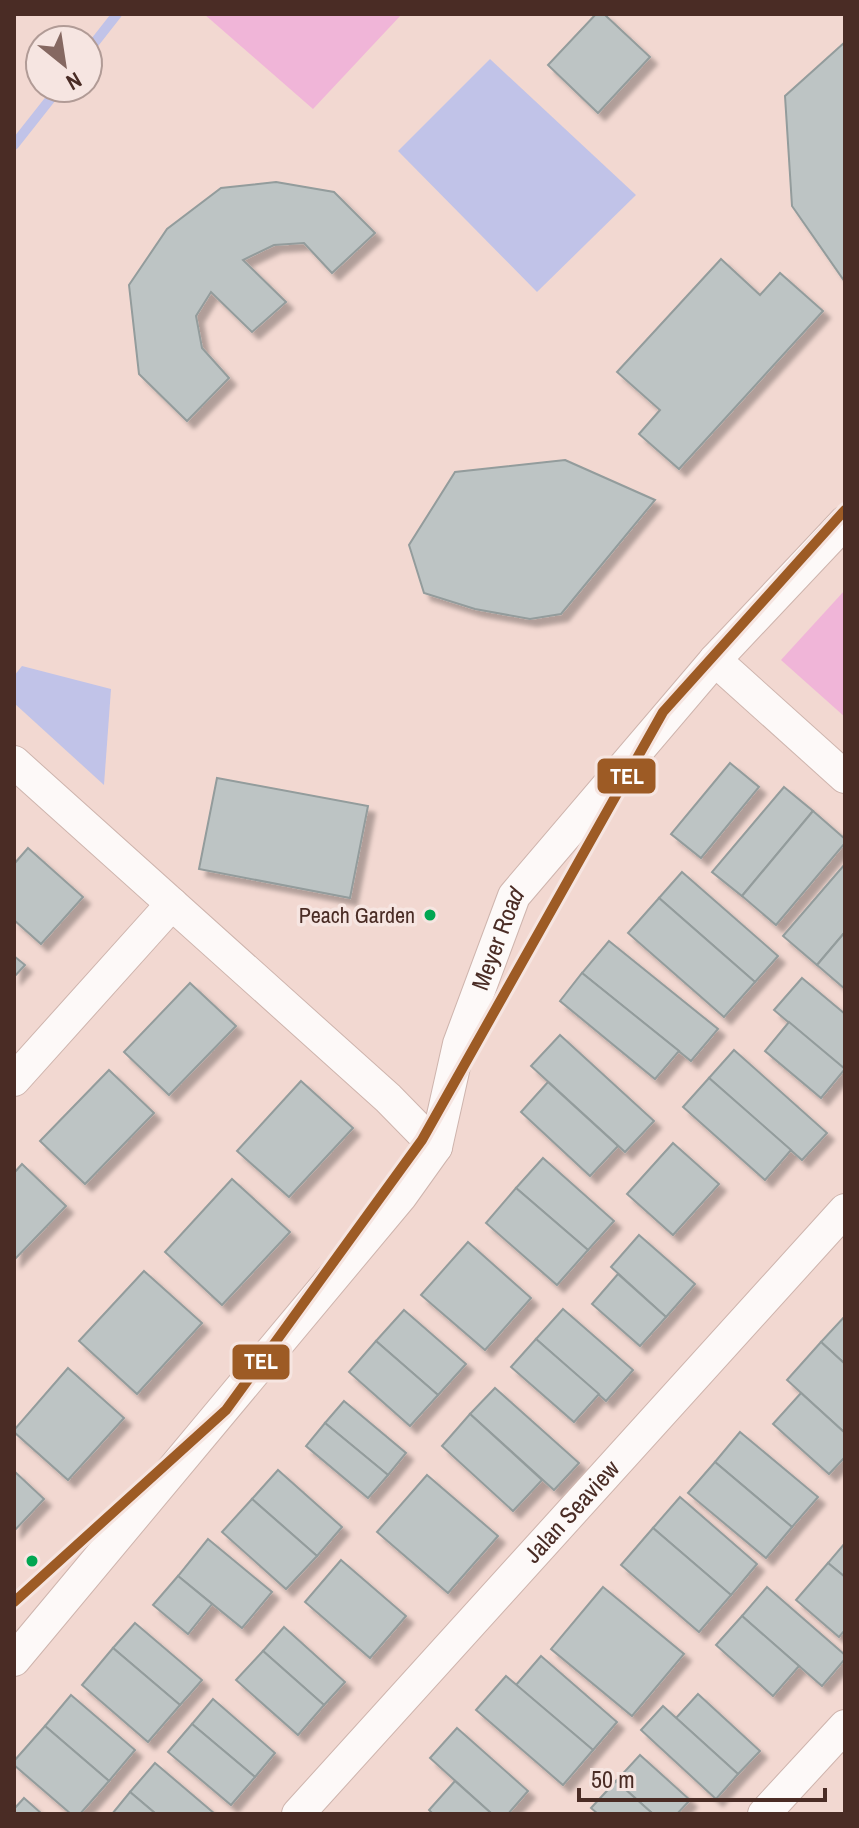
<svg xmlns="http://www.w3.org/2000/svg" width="859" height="1828" viewBox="0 0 859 1828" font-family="'Archivo Narrow',sans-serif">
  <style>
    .green { fill: #f0b5d8 }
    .water { fill: #c1c3e8 }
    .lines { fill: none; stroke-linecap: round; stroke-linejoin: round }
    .stream { stroke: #c1c3e8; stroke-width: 10 }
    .building { fill: #bdc4c4; stroke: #939c9c; stroke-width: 2; filter: url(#shadow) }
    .minor-casing { stroke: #ceb4ad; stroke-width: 34 }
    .minor { stroke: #fdf9f8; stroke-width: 32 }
    .metro-1-casing { stroke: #f6e5e1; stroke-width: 16 }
    .metro-1 { stroke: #9d5b25; stroke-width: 10 }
    .bus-dot { fill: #00a651; stroke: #f6e5e1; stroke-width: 3 }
    .labels { text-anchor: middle; stroke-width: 7; stroke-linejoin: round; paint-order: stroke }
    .bus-label { font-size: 22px; fill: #4a2c25; stroke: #f6e5e1; text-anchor: end }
    .street-label { font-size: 24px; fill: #4a2c25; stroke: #f6e5e1 }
    .line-badge { stroke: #f6e5e1; stroke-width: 3 }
    .badge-label { font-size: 22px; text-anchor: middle; font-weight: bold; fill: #fff }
  </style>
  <defs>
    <filter id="shadow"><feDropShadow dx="7" dy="7" stdDeviation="2" flood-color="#0004"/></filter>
  </defs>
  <rect width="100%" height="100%" fill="#f2d8d1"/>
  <g class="green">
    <polygon points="204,14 402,14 313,109"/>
    <polygon points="845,590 845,717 781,660"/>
  </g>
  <g class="water">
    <polygon points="490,59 636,195 537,292 398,151"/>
    <polygon points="22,666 111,689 104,785 14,703 14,676"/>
  </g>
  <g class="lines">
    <g class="stream">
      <polyline points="88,51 117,14"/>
      <polyline points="14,145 59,88"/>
    </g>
  </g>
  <g class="building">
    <polygon points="596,14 604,14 650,57 598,113 548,65"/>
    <polygon points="845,42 845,282 792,206 785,96"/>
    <polygon points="276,182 334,192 375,233 332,273 304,243 274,245 243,260 286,302 252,332 211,292 196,316 202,348 229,378 187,421 139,374 129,285 167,229 221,188"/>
    <polygon points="721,259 760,295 780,273 823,311 679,469 639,434 660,410 617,372"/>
    <polygon points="565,460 655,500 561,614 530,619 475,609 424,593 409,545 455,472"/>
    <polygon points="730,763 759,787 701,858 671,834"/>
    <polygon points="217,778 368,806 350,898 199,869"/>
    <polygon points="784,787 813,811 742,896 712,872"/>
    <polygon points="813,811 845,839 845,843 776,925 742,896"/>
    <polygon points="28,848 83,897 41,944 14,920 14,864"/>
    <polygon points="845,864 845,932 817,965 783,936"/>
    <polygon points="682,872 778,956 755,982 659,898"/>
    <polygon points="659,898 755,982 724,1017 628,933"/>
    <polygon points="845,932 845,989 817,965"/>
    <polygon points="609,941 718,1029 691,1061 582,973"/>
    <polygon points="14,956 25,965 14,977"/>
    <polygon points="582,973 679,1051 655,1079 560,1001"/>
    <polygon points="802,978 845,1014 845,1070 774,1010"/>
    <polygon points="190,983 236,1026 169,1095 124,1052"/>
    <polygon points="789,1022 845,1069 821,1098 765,1051"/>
    <polygon points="560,1035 654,1121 625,1152 531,1066"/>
    <polygon points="734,1050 827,1133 802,1160 709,1078"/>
    <polygon points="109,1070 154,1113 85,1184 40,1141"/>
    <polygon points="709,1078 791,1150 765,1180 683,1107"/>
    <polygon points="301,1081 353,1128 289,1197 237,1151"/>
    <polygon points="548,1082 618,1146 590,1176 521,1112"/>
    <polygon points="673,1143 719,1184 673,1235 627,1194"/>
    <polygon points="543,1158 614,1221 588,1250 516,1188"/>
    <polygon points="22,1164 66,1206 14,1260 14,1173"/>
    <polygon points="232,1179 290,1232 222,1305 165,1252"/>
    <polygon points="516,1188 588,1250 557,1285 486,1223"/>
    <polygon points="639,1235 695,1284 666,1317 611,1267"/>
    <polygon points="468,1242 531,1298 485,1350 421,1295"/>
    <polygon points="144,1271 202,1323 137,1394 79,1341"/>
    <polygon points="618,1274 666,1317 640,1346 592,1304"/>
    <polygon points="563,1309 633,1370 606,1401 536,1339"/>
    <polygon points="404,1310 466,1364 438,1395 376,1341"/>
    <polygon points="845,1316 845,1364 821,1342"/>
    <polygon points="536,1339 599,1394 574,1422 511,1367"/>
    <polygon points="376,1341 438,1395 410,1426 349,1372"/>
    <polygon points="821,1342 845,1364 845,1433 787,1380"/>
    <polygon points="68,1368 124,1418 68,1480 14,1432 14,1430"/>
    <polygon points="495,1388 579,1463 554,1490 470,1414"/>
    <polygon points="801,1393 845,1433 845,1457 829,1474 773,1424"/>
    <polygon points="344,1401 406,1453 388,1475 325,1423"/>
    <polygon points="470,1414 542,1480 513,1511 442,1446"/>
    <polygon points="325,1423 388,1475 368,1498 306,1446"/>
    <polygon points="740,1432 818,1497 792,1527 715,1462"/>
    <polygon points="715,1462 792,1527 766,1558 688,1493"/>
    <polygon points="278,1470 342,1527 317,1556 252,1499"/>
    <polygon points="14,1471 44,1499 14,1531"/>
    <polygon points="427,1475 498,1536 448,1593 377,1532"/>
    <polygon points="680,1497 757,1564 731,1595 653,1528"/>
    <polygon points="252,1499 317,1556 286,1589 222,1532"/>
    <polygon points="653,1528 731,1595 699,1632 621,1565"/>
    <polygon points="208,1539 272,1592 242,1628 178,1576"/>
    <polygon points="845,1543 845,1577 828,1563"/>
    <polygon points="341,1560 406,1616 370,1658 305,1602"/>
    <polygon points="828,1563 845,1577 845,1630 839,1637 796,1600"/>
    <polygon points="178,1576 212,1604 188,1634 153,1605"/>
    <polygon points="603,1587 684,1654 632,1716 551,1649"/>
    <polygon points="767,1587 845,1655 845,1659 822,1686 742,1616"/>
    <polygon points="742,1616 799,1666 773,1696 716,1645"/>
    <polygon points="135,1623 202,1680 180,1705 113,1648"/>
    <polygon points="284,1627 345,1682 324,1705 263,1651"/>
    <polygon points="113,1648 180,1705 148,1742 82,1685"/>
    <polygon points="263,1651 324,1705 298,1735 236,1680"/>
    <polygon points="541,1656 617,1722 593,1750 516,1685"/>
    <polygon points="506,1676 593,1750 563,1785 476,1710"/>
    <polygon points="698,1694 760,1751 738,1774 676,1718"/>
    <polygon points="71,1695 135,1750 109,1781 45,1726"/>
    <polygon points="213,1699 275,1753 255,1777 192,1724"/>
    <polygon points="663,1706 738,1774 716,1799 641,1730"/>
    <polygon points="192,1724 255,1777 231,1805 168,1752"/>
    <polygon points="45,1726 109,1781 80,1814 71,1814 14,1765 14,1761"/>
    <polygon points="457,1728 528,1791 508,1814 492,1814 430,1758"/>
    <polygon points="640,1755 690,1800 677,1814 653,1814 616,1781"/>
    <polygon points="155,1763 215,1814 156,1814 130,1792"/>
    <polygon points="455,1781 492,1814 433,1814 429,1810"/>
    <polygon points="616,1781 653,1814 598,1814 591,1808"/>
    <polygon points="130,1792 156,1814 112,1814"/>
    <polygon points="24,1798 42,1814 14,1814 14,1809"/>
  </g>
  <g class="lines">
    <g class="minor-casing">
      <g id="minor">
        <polyline points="715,660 845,777"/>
        <polyline points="14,762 388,1098 436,1147"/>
        <polyline points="14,1080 172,904"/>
        <path id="s1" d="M14 1660 401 1196 436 1147 459 1044 514 896 715 660 845 522"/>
        <path id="s2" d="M298 1814 845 1210"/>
        <polyline points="764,1814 845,1726"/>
      </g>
    </g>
    <use href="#minor" class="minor"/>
    <g class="metro-1-casing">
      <polyline id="metro-1" points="14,1602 226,1410 422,1140 663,712 845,510"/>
    </g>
    <use href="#metro-1" class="metro-1"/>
  </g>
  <g class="bus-dot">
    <circle cx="430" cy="915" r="7"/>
    <circle cx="32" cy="1561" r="7"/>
  </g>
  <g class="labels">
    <g class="bus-label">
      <text x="415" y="923">Peach Garden</text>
    </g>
    <g class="street-label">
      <text dy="8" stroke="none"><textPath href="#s1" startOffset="882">Meyer Road</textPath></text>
      <text dy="8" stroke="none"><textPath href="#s2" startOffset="408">Jalan Seaview</textPath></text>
    </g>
  </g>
  <g class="line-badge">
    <rect x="596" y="757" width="61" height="38" rx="8" fill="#9d5b25"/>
    <rect x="231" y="1343" width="60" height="38" rx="8" fill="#9d5b25"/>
  </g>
  <g class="badge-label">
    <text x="627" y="784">TEL</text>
    <text x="261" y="1369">TEL</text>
  </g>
  <rect width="859" height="1828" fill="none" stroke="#4a2c25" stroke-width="32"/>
  <g transform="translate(64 64) rotate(150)"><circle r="38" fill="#f6e5e1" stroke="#b19b96" stroke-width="2"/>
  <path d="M0-6L14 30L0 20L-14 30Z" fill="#856861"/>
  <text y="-12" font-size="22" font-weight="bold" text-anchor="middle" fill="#4a2c25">N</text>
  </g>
  <path d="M579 1788v12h246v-12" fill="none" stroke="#4a2c25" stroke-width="4"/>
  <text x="591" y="1788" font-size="24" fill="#4a2c25" stroke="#f6e5e1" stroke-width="6" paint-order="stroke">50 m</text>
</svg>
